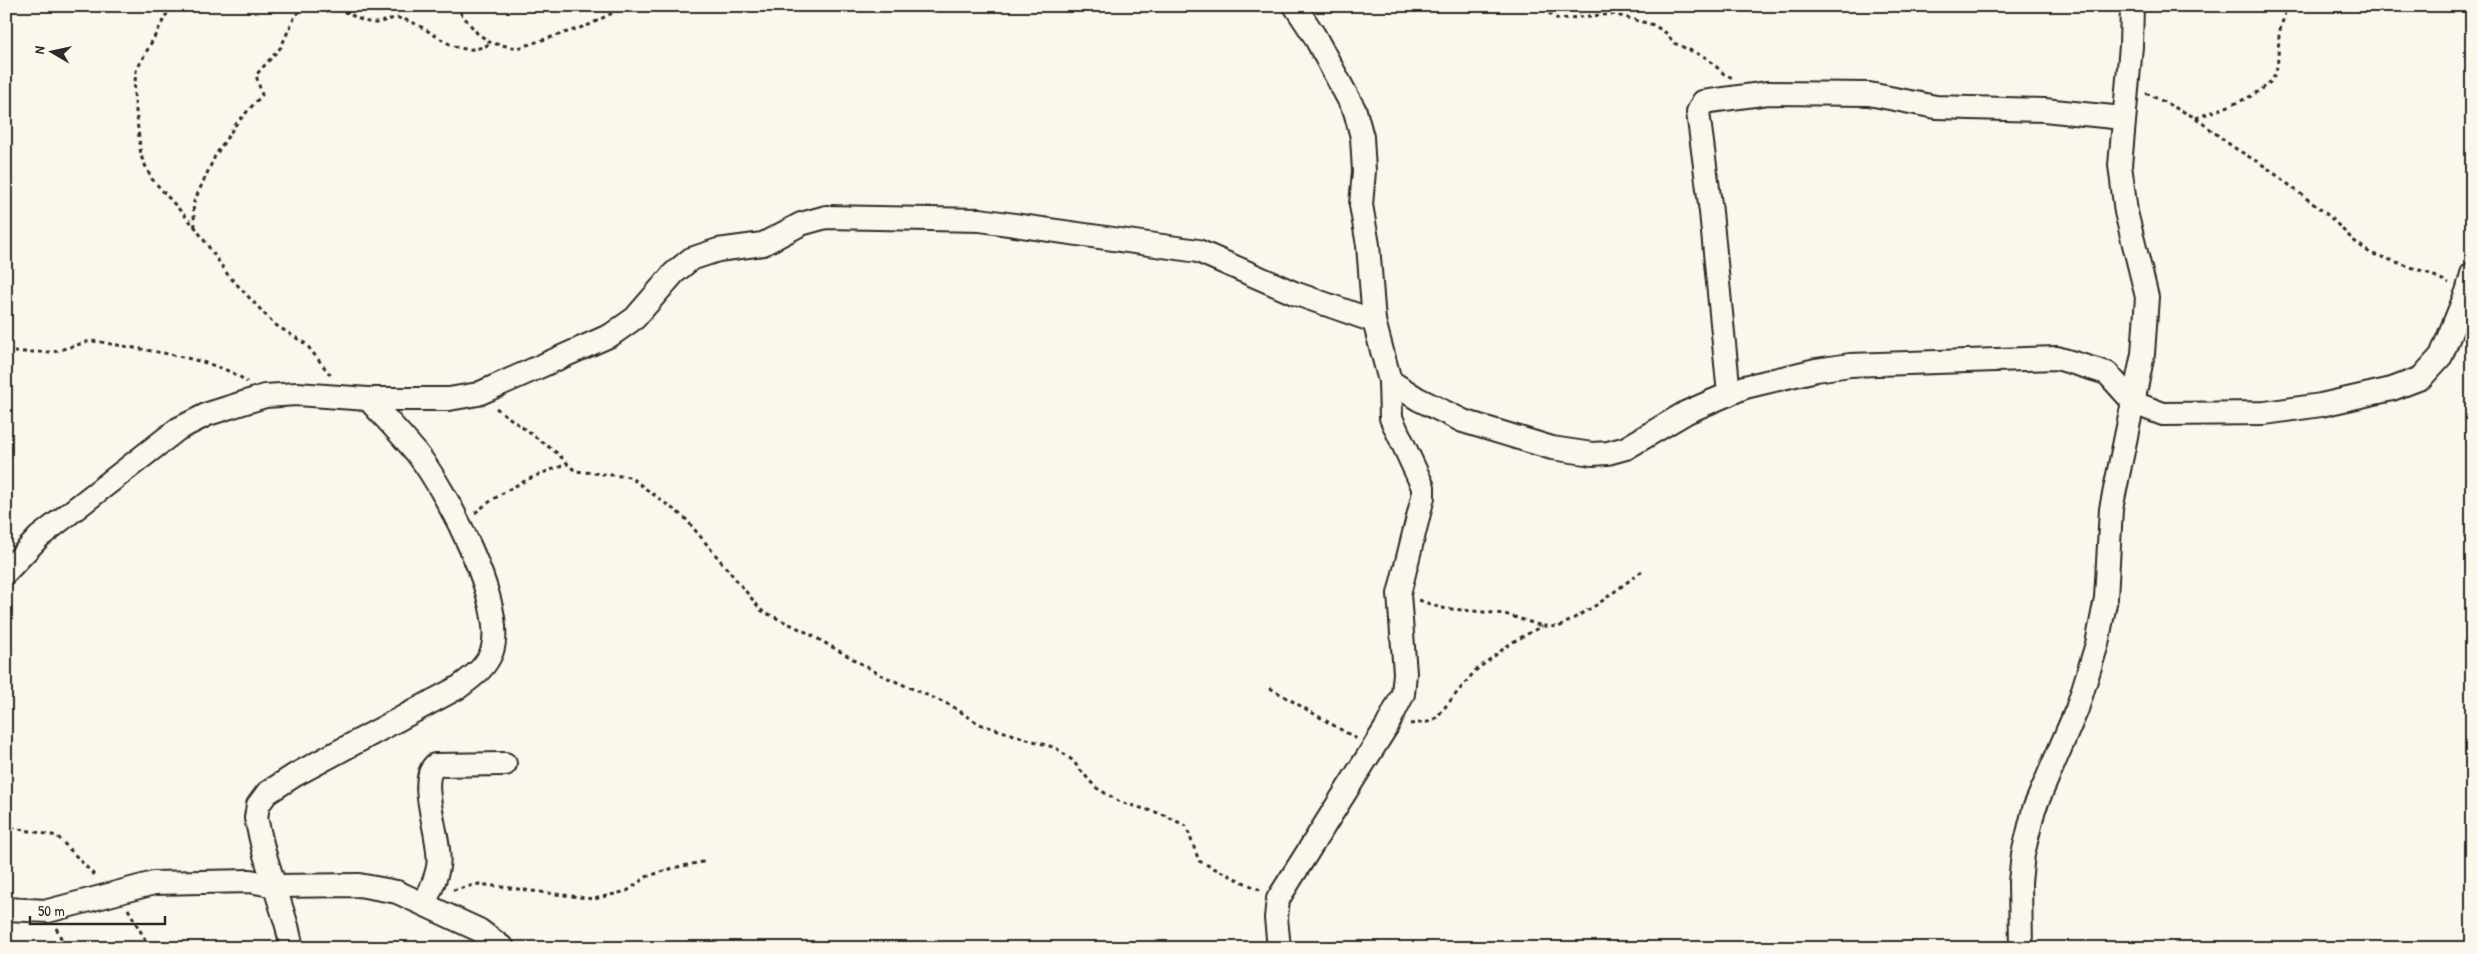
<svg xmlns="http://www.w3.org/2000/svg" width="2478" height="954" viewBox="0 0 2478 954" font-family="'Patrick Hand',sans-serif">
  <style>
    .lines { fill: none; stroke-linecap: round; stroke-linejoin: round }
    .minor-casing { stroke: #2b2b2b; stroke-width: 26 }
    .path { stroke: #2b2b2b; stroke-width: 3; stroke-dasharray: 4 4; stroke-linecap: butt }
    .minor { stroke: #fbf7ec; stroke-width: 22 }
  </style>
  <rect width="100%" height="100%" fill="#fbf7ec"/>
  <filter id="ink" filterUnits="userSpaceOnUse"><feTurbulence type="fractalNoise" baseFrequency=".02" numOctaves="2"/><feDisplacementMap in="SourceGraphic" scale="10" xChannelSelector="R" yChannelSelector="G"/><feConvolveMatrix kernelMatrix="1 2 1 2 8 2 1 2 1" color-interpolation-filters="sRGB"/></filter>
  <g filter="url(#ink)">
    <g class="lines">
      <g class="minor-casing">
        <g id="minor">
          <polyline points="1390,381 1418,399 1463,421 1552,448 1592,454 1608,453 1626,448 1687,412 1745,387 1816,370 1850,365 2057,358 2107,373 2134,403 2163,414 2265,413 2321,405 2392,389 2421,378 2441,356 2467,292 2472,274"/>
          <polyline points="1729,394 1711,212 1698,112 1703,102 1768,93 1869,94 1936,107 2044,110 2123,118"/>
          <polyline points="6,572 39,537 178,429 208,414 265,396 297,394 368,399 449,399 478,394 611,335 635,318 674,273 691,259 718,250 763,244 801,224 826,217 980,220 1198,251 1294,293 1374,321"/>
          <path d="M424 904C429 893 436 880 438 867 443 839 416 783 435 765L505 764"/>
          <polyline points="6,909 48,911 154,883 250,881 275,886 359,885 397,892 479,930 503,948"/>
          <path d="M292 948 287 926 264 852 256 818 258 805 267 793 295 775 459 687C472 677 486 668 492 651 507 606 447 493 419 456 403 436 385 418 368 399"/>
          <polyline points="1279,948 1276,918 1278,899 1387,726 1403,694 1405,673 1399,594 1423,497 1423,487 1391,418 1390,381 1374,321 1368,245 1361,205 1364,171 1362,137 1355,111 1314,35 1295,6"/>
          <polyline points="2021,948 2020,882 2023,854 2034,809 2077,709 2097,644 2106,598 2111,509 2143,354 2147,297 2126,212 2120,165 2131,46 2132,6"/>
        </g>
      </g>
      <g class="path">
        <polyline points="171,6 136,71 134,93 141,156 151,178 195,227 228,275 274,324 306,344 332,377"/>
        <polyline points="455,6 477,33 491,43 518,48 589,25 618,10 686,10"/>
        <polyline points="1545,6 1549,13 1558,19 1613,14 1654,25 1666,33 1674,43 1707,58 1724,74 1733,78"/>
        <path d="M304 8C316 9 331 8 342 11 354 15 361 22 374 23 382 23 389 18 397 18 431 22 454 65 491 43"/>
        <polyline points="2146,93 2196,118 2233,147 2266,167 2329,216 2353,240 2370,253 2428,273 2449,283"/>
        <path d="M2196 118C2216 110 2267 96 2275 74 2279 63 2278 48 2279 36 2280 25 2286 17 2285 6"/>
        <polyline points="195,227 193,204 215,156 236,124 262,95 256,75 281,47 295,16 305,6"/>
        <path d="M6 352H53L90 341 101 342C140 350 218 358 247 382"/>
        <polyline points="496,408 557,453 575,471 630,477 685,518 762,611 806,632 881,675 952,706 979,724 1056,748 1072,760 1095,787 1120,802 1162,814 1186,826 1199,861 1262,891"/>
        <path d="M475 513C503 490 533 475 568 464"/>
        <polyline points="1419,600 1441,608 1505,614 1542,626 1559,627 1598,604 1642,571"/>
        <polyline points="1270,688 1357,739"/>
        <polyline points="1410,724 1428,722 1436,718 1475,671 1511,643 1542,626"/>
        <polyline points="6,821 14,828 57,836 96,877"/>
        <polyline points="453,890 479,884 594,899 627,891 646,877 673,868 707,861"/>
        <polyline points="128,909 150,948"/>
        <polyline points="56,928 66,948"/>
      </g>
      <use href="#minor" class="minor"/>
    </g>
  </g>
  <rect width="2478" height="954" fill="none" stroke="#fbf7ec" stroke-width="25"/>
  <rect x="12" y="12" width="2453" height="929" fill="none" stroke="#2b2b2b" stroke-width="2" filter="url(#ink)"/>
  <g transform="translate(52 52) rotate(279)" stroke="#fbf7ec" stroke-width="4" paint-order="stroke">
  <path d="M0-4L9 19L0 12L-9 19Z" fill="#2b2b2b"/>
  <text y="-8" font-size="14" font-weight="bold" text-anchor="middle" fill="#2b2b2b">N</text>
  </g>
  <path d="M30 916v8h135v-8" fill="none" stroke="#2b2b2b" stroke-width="2.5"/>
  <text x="38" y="916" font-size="15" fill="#2b2b2b" stroke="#fbf7ec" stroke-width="4" paint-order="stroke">50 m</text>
</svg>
